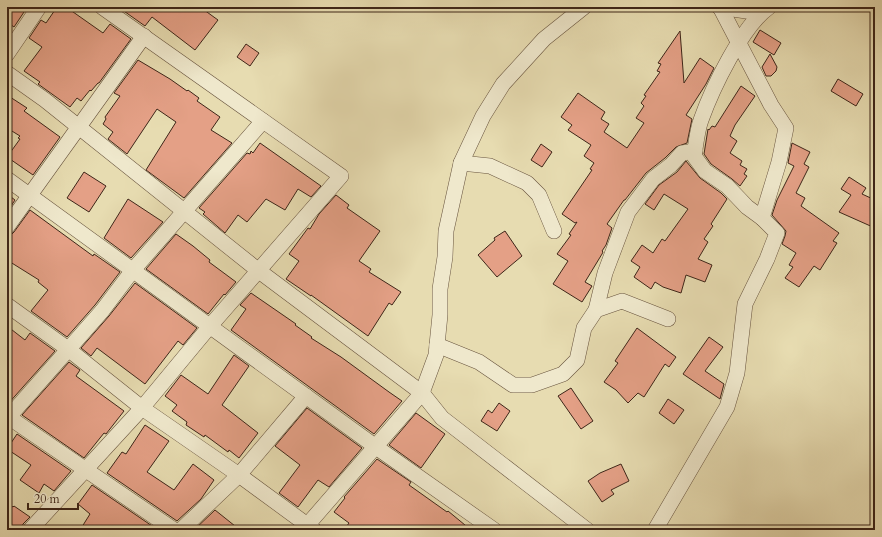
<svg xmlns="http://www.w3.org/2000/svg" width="882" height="537" viewBox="0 0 882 537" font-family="Cardo,serif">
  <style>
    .building { fill: #e4a086; stroke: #3e2619 }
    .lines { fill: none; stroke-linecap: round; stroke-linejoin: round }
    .minor-casing { stroke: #68543f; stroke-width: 16 }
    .minor { stroke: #efe8cc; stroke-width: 15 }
  </style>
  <rect width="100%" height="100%" fill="#e7dcb1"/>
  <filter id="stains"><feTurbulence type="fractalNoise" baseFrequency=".005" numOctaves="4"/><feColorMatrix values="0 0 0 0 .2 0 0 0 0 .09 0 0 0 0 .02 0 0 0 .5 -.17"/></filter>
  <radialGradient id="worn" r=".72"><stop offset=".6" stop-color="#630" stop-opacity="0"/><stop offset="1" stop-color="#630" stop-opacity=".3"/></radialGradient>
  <g class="building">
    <polygon points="7,7 23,7 26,9 14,27 7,22"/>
    <polygon points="57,7 66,7 103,33 110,24 131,39 99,83 98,83 91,91 90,90 81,101 77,98 70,107 38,84 40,82 24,71 42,47 29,38 41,20 46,23"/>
    <polygon points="122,7 200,7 218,20 195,50 152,17 145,26 121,9"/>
    <polygon points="760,30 781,43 774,55 753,42"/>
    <polygon points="680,31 684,83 700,58 714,68 706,84 686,115 692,119 687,143 676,147 665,158 646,173 625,200 624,200 607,224 612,228 606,245 602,251 603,252 602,254 585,282 592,286 582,302 553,284 568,261 557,254 571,235 569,234 577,222 575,223 562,214 592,170 590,169 594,163 584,156 591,145 568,130 572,125 561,117 578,93 605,112 601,119 609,124 604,132 627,148 644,123 636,118 644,106 641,103 646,96 644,95 660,72 657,71 661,64 658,63"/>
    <polygon points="246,44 259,53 250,66 237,57"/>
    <polygon points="770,54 777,67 776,71 771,76 766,76 762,67"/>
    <polygon points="138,60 170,79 187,91 188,90 199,98 197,101 220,117 211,130 232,143 184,198 146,170 176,122 157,109 127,154 108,139 113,132 103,124 106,119 105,117 120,96 114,93"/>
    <polygon points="838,79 863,94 856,106 831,91"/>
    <polygon points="741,86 755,96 735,125 730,136 737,141 730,153 742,161 740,165 747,169 744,174 747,176 740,186 732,179 711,164 704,154 708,129 709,130 712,126 715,127"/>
    <polygon points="7,95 27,108 24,111 60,137 33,175 7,157 20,139 18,138 20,136 7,128"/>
    <polygon points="260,143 321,186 311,197 298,189 285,210 266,199 247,222 238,215 225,233 203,214 205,212 199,208 247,153 250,154 251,151 253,153"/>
    <polygon points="792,143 810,152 804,164 809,167 796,193 805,198 801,206 839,233 833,241 837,243 820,270 814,266 799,287 785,278 793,267 789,265 796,253 782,244 785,236 786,231 772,215 777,200 794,166 788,163"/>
    <polygon points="541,144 552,152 542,167 531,160"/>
    <polygon points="686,161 700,178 721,193 727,199 711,224 713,226 704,239 708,242 698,259 712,265 705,282 686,275 681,293 663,287 655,282 651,289 634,277 640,267 631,261 642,245 653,253 662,239 665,241 688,209 664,194 654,210 645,204 659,185 677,172"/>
    <polygon points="84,172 106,186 89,212 67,198"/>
    <polygon points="849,177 866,188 862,194 875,200 875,228 839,212 851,195 841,189"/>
    <polygon points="7,194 15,200 7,212"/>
    <polygon points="336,195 349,205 347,208 380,231 359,261 371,269 369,272 401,292 392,305 389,303 368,336 311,295 311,296 286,279 299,261 289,254 308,228 310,229 319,214"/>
    <polygon points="128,199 163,222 131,258 104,238"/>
    <polygon points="30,210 93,256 94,254 120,272 95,305 67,337 31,311 48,290 38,282 39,280 7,260 7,236 11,235 14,232"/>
    <polygon points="505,231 522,256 497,277 478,255 495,240 494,238"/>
    <polygon points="176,234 193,246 210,260 209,262 236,282 225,295 224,294 208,314 146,269"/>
    <polygon points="135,283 197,328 183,345 178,341 145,384 97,348 91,356 81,348 109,316"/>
    <polygon points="251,293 296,324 295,325 312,337 311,338 341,357 389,392 402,401 374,434 231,330 246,309 240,305"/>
    <polygon points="7,326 25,340 30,333 55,351 7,405"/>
    <polygon points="637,328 676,357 669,367 665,364 644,397 638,393 628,403 616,390 604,382 618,363 615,361"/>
    <polygon points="709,337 723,347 705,371 724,384 720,399 683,374"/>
    <polygon points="234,355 249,366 222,405 258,433 239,458 229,450 228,452 205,435 204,437 186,425 187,422 172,411 177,405 165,396 181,375 208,394"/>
    <polygon points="69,362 80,370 76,376 124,411 106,434 104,433 84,458 22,415"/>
    <polygon points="571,388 593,421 581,429 558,396"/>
    <polygon points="668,399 684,410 674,424 659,413"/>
    <polygon points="499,403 510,411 497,431 481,421 488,410 492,413"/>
    <polygon points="307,408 362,448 329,487 318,480 298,507 279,493 300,465 275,446"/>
    <polygon points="416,413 445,434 421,468 389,445"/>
    <polygon points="145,425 169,441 147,472 174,490 193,464 214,480 201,499 177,521 107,473 122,452 126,454"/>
    <polygon points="17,434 71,471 54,491 44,484 39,493 20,480 31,465 7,449"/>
    <polygon points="377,459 411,482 409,485 447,512 448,511 471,530 344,530 349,523 334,512 345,498 344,497"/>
    <polygon points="621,464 629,481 611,490 614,494 602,502 588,481 600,473"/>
    <polygon points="92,485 158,530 80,530 90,514 78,504"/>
    <polygon points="7,503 13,507 14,506 30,517 23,524 21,530 7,530"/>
    <polygon points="215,510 240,530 194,530"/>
  </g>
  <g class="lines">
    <g class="minor-casing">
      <g id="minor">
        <polyline points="719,7 760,13"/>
        <polyline points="7,54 39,7"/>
        <polyline points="7,73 45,100 259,271 422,393 442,418 587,530"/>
        <polyline points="461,163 490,166 527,183 539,195 554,231"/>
        <polyline points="7,179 376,447 494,530"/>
        <path d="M762 218 747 207 727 186 705 171 694 156C696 144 697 131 701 120 712 89 742 26 769 7"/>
        <polyline points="7,227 144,36"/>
        <polyline points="7,305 68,349 142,408 239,475 314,530"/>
        <polyline points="596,310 605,273 628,212 653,179 671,165 682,153 695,151"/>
        <polyline points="437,345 479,362 513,385 532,385 563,374 577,360 584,328 596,310 622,301 668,319"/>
        <polyline points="7,416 174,530"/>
        <polyline points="7,419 102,311 133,270 263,121"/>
        <polyline points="30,530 142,408 210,326 341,176 102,7"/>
        <polyline points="181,530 239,475 306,396"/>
        <polyline points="303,530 422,393 436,355 440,315 440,289 445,257 446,231 461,163 483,116 503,84 544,39 584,7"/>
        <polyline points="655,530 727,407 737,373 745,304 767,259 777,233 762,218 779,162 786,128 771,105 720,7"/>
      </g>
    </g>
    <use href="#minor" class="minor"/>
  </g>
  <rect width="882" height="537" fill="none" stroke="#e7dcb1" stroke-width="24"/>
  <rect x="8" y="8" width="866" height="521" fill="none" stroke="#3e2619" stroke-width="2"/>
  <rect x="12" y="12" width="858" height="513" fill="none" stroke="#3e2619"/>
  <path d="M28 503v6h50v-6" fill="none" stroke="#3e2619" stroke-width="2"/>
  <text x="34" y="503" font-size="12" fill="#3e2619" stroke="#efe8cc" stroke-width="3" paint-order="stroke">20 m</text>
  <rect width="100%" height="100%" filter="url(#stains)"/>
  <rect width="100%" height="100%" fill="url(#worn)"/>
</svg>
